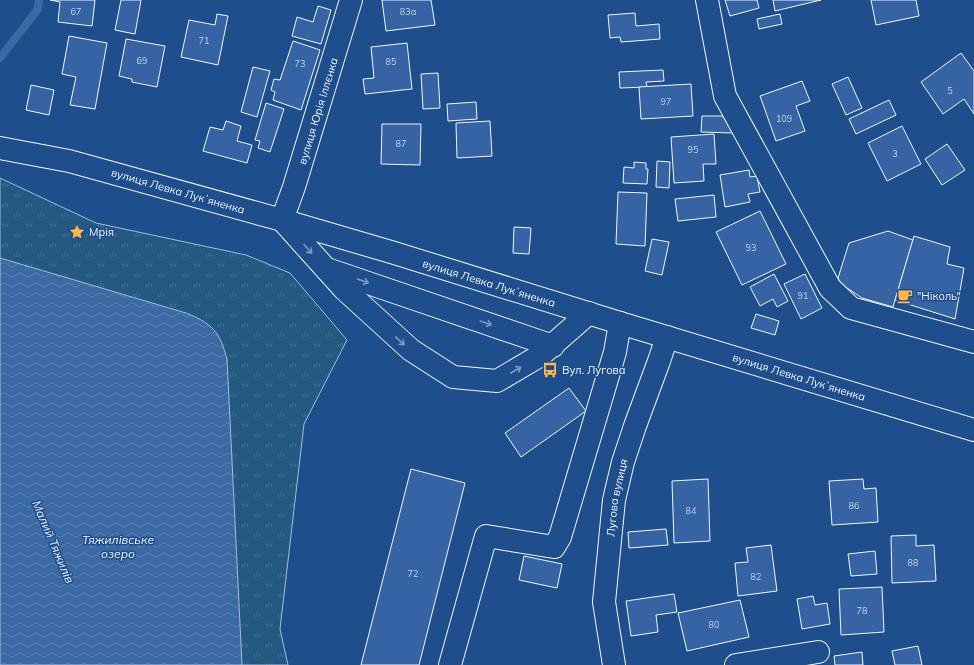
<svg xmlns="http://www.w3.org/2000/svg" width="974" height="665" viewBox="0 0 974 665" font-family="Mulish,sans-serif">
  <style>
    .grass { fill: url(#grass-tufts); stroke: #a8bbd7 }
    .water { fill: url(#water-waves); stroke: #a8bbd7 }
    .lines { fill: none; stroke-linecap: round; stroke-linejoin: round }
    .stream { stroke: #3b69a3; stroke-width: 8 }
    .building { fill: #3563a3; stroke: #f2f6ff }
    .minor-casing { stroke: #f2f6ff; stroke-width: 24 }
    .major-casing { stroke: #f2f6ff; stroke-width: 24 }
    .minor { stroke: #1f4e8c; stroke-width: 22 }
    .major { stroke: #1f4e8c; stroke-width: 22 }
    .oneway { stroke: #7e9ac0 }
    .labels { text-anchor: middle; stroke-width: 3; stroke-linejoin: round; paint-order: stroke }
    .number-label { font-size: 9px; fill: #c3d1e8 }
    .street-label { font-size: 11px; fill: #f2f6ff; stroke: #1f4e8c }
    .poi-label { font-size: 11px; fill: #f2f6ff; stroke: #1f4e8c; text-anchor: start }
    .water-label { font-size: 12px; font-style: italic; fill: #f2f6ff; stroke: #1f4e8c }
  </style>
  <defs>
    <pattern id="grass-tufts" width="24" height="20" patternUnits="userSpaceOnUse"><rect width="24" height="20" fill="#245a82"/><path d="M3 7l-1-3M5 7V3M7 7l1-3M15 17l-1-3M17 17v-4M19 17l1-3" fill="none" stroke="#447295"/></pattern>
    <pattern id="water-waves" width="16" height="10" patternUnits="userSpaceOnUse"><rect width="16" height="10" fill="#3b69a3"/><path d="M0 5q4-4 8 0t8 0" fill="none" stroke="#587fb1"/></pattern>
  </defs>
  <rect width="100%" height="100%" fill="#1f4e8c"/>
  <polygon class="grass" points="0,178 96,223 246,255 290,273 347,340 304,424 280,629 288,665 0,665"/>
  <path class="water" d="M0 258 186 313C213 324 219 331 227 359L242 665H0Z"/>
  <g class="lines">
    <polyline class="stream" points="0,58 38,9 39,0"/>
  </g>
  <g class="building">
    <polygon points="50,0 95,0 92,26 58,22 60,2"/>
    <polygon points="121,0 141,0 135,34 115,30"/>
    <polygon points="382,0 431,0 435,25 386,31"/>
    <polygon points="725,0 757,0 759,8 730,16"/>
    <polygon points="773,0 821,0 775,11"/>
    <polygon points="871,0 916,0 919,16 876,25"/>
    <polygon points="318,6 331,10 321,44 292,36 297,17 313,22"/>
    <polygon points="635,13 636,26 659,24 660,39 621,42 620,37 610,38 608,15"/>
    <polygon points="217,14 228,16 218,65 181,57 189,20 215,25"/>
    <polygon points="780,14 782,24 759,29 757,19"/>
    <polygon points="69,36 107,43 95,109 70,105 76,77 62,74"/>
    <polygon points="126,39 165,46 157,87 132,82 132,79 119,76"/>
    <polygon points="293,41 320,50 301,110 273,100 275,92 271,90 274,79 280,80"/>
    <polygon points="407,43 412,89 365,94 363,79 374,78 371,47"/>
    <polygon points="961,53 974,71 974,114 964,99 943,114 921,82"/>
    <polygon points="253,67 270,71 257,117 241,112"/>
    <polygon points="663,70 664,81 646,82 647,87 620,88 619,72"/>
    <polygon points="438,73 440,108 423,109 421,74"/>
    <polygon points="848,77 862,108 846,115 832,84"/>
    <polygon points="802,81 810,101 796,106 805,131 776,141 760,96"/>
    <polygon points="691,84 693,116 641,119 639,87"/>
    <polygon points="31,85 54,90 49,115 26,110"/>
    <polygon points="889,100 896,115 856,134 849,119"/>
    <polygon points="476,102 477,119 448,121 447,104"/>
    <polygon points="266,103 284,109 270,152 258,148 260,141 255,140"/>
    <polygon points="702,116 723,116 733,133 701,132"/>
    <polygon points="226,121 241,126 237,141 252,145 247,163 203,151 210,127 223,130"/>
    <polygon points="490,121 492,156 457,158 456,123"/>
    <polygon points="382,124 421,124 420,165 381,164"/>
    <polygon points="902,126 921,164 887,181 868,143"/>
    <polygon points="714,134 716,164 703,164 704,181 674,183 671,137"/>
    <polygon points="947,144 965,170 942,185 925,159"/>
    <polygon points="657,161 670,162 669,188 656,187"/>
    <polygon points="634,162 646,163 646,169 648,169 647,184 623,183 624,167 634,168"/>
    <polygon points="749,170 750,177 757,176 760,192 748,194 750,202 725,207 720,175"/>
    <polygon points="618,192 647,193 645,246 616,244"/>
    <polygon points="714,195 716,217 678,221 675,199"/>
    <polygon points="760,211 786,264 742,285 716,232"/>
    <polygon points="514,227 531,228 529,254 513,253"/>
    <polygon points="888,231 913,240 893,307 862,298 841,284 838,278 849,243"/>
    <polygon points="914,236 950,247 947,264 964,268 955,319 895,300"/>
    <polygon points="652,239 669,242 662,275 645,271"/>
    <polygon points="774,274 788,301 777,307 773,299 760,306 750,287"/>
    <polygon points="805,274 822,308 801,319 784,284"/>
    <polygon points="756,314 779,321 775,335 751,328"/>
    <polygon points="569,388 586,411 521,457 505,433"/>
    <polygon points="411,469 465,483 419,665 361,665"/>
    <polygon points="708,479 710,541 674,543 672,481"/>
    <polygon points="863,479 864,489 876,488 878,522 832,525 829,481"/>
    <polygon points="666,529 668,545 629,548 628,532"/>
    <polygon points="916,535 916,546 934,545 936,581 892,583 891,536"/>
    <polygon points="771,545 777,591 738,596 735,563 748,562 746,548"/>
    <polygon points="875,551 877,574 851,576 848,554"/>
    <polygon points="524,556 562,564 557,588 519,580"/>
    <polygon points="882,587 884,632 841,635 839,589"/>
    <polygon points="674,594 677,612 656,615 658,632 631,636 626,601"/>
    <polygon points="813,596 815,605 827,603 830,624 802,629 797,599"/>
    <polygon points="740,600 749,637 687,651 678,613"/>
    <polygon points="918,646 922,665 895,665 892,651"/>
    <polygon points="862,652 863,665 835,665 834,656"/>
  </g>
  <g class="lines">
    <g class="minor-casing">
      <g id="minor">
        <polyline points="351,0 294,187 282,220 344,289 411,350 453,377 497,381 541,355 589,313"/>
        <polyline points="707,0 725,96 830,288 851,308 974,342"/>
        <polyline points="327,269 553,346"/>
        <polyline points="450,665 486,536 554,547 560,537 615,352 620,323"/>
        <path id="s1" d="M614 665 604 602 614 500 623 462 635 426 659 361 667 337"/>
        <polyline points="736,665 818,652"/>
      </g>
    </g>
    <g class="major-casing">
      <polyline id="major" points="0,148 69,161 282,220 391,252 620,323 974,430"/>
    </g>
    <use href="#minor" class="minor"/>
    <use href="#major" class="major"/>
  </g>
  <defs><path id="oneway-shaft" d="M-6 0H5M1.5-3L5.5 0L1.5 3" fill="none" stroke-width="1.6" stroke-linecap="round" stroke-linejoin="round"/></defs>
  <g class="oneway">
    <use href="#oneway-shaft" transform="translate(308 249) rotate(48)"/>
    <use href="#oneway-shaft" transform="translate(363 281) rotate(19)"/>
    <use href="#oneway-shaft" transform="translate(486 323) rotate(19)"/>
    <use href="#oneway-shaft" transform="translate(400 341) rotate(43)"/>
    <use href="#oneway-shaft" transform="translate(516 370) rotate(-30)"/>
  </g>
  <defs>
    <g id="sight-bare" transform="scale(1.2)"><path d="M0-6L1.8-2.2L6-1.7L2.9 1.2L3.7 5.4L0 3.3L-3.7 5.4L-2.9 1.2L-6-1.7L-1.8-2.2Z" fill="#ffb74d" stroke="#1f4e8c" stroke-width="2.5" paint-order="stroke"/></g>
    <g id="cafe-bare" transform="scale(1.2)"><path d="M-5.5-4.5H6V0H3Q3 3.5 0 3.5H-2.5Q-5.5 3.5-5.5 0ZM3-3.2v2h1.7v-2ZM-6 4.5H4V6H-6Z" fill="#ffb74d" stroke="#1f4e8c" stroke-width="2.5" paint-order="stroke"/></g>
    <g id="bus-bare" transform="scale(1.2)"><path d="M-5-6H5V4H4V6H2V4H-2V6H-4V4H-5ZM-3.5-4V0h7V-4ZM-3.5 1.2v1.5H-2V1.2ZM2 1.2v1.5H3.5V1.2Z" fill="#ffb74d" stroke="#1f4e8c" stroke-width="2.5" paint-order="stroke"/></g>
  </defs>
  <g fill-rule="evenodd">
    <use href="#sight-bare" x="77" y="232"/>
    <use href="#cafe-bare" x="905" y="296"/>
    <use href="#bus-bare" x="550" y="370"/>
  </g>
  <g class="labels">
    <g class="number-label">
      <text x="76" y="15">67</text>
      <text x="408" y="15">83а</text>
      <text x="204" y="44">71</text>
      <text x="142" y="64">69</text>
      <text x="391" y="65">85</text>
      <text x="300" y="67">73</text>
      <text x="950" y="94">5</text>
      <text x="666" y="105">97</text>
      <text x="784" y="122">109</text>
      <text x="401" y="147">87</text>
      <text x="693" y="153">95</text>
      <text x="895" y="157">3</text>
      <text x="751" y="251">93</text>
      <text x="803" y="299">91</text>
      <text x="854" y="509">86</text>
      <text x="691" y="514">84</text>
      <text x="913" y="566">88</text>
      <text x="413" y="577">72</text>
      <text x="756" y="580">82</text>
      <text x="862" y="614">78</text>
      <text x="714" y="628">80</text>
    </g>
    <g class="street-label">
      <text transform="translate(318 111) rotate(-73)" y="4">вулиця Юрія Іллєнка</text>
      <text transform="translate(178 191) rotate(16)" y="4">вулиця Левка Лукʼяненка</text>
      <text transform="translate(489 283) rotate(17)" y="4">вулиця Левка Лукʼяненка</text>
      <text transform="translate(799 377) rotate(17)" y="4">вулиця Левка Лукʼяненка</text>
      <text dy="4" stroke="none"><textPath href="#s1" startOffset="169">Лугова вулиця</textPath></text>
    </g>
    <g class="poi-label">
      <text x="89" y="236">Мрія</text>
      <text x="917" y="300">"Ніколь"</text>
      <text x="562" y="374">Вул. Лугова</text>
    </g>
    <g class="water-label">
      <text x="118" y="544">Тяжилівське<tspan x="118" dy="14">озеро</tspan></text>
      <text transform="translate(53 542) rotate(67)" y="4">Малий Тяжилів</text>
    </g>
  </g>
</svg>
